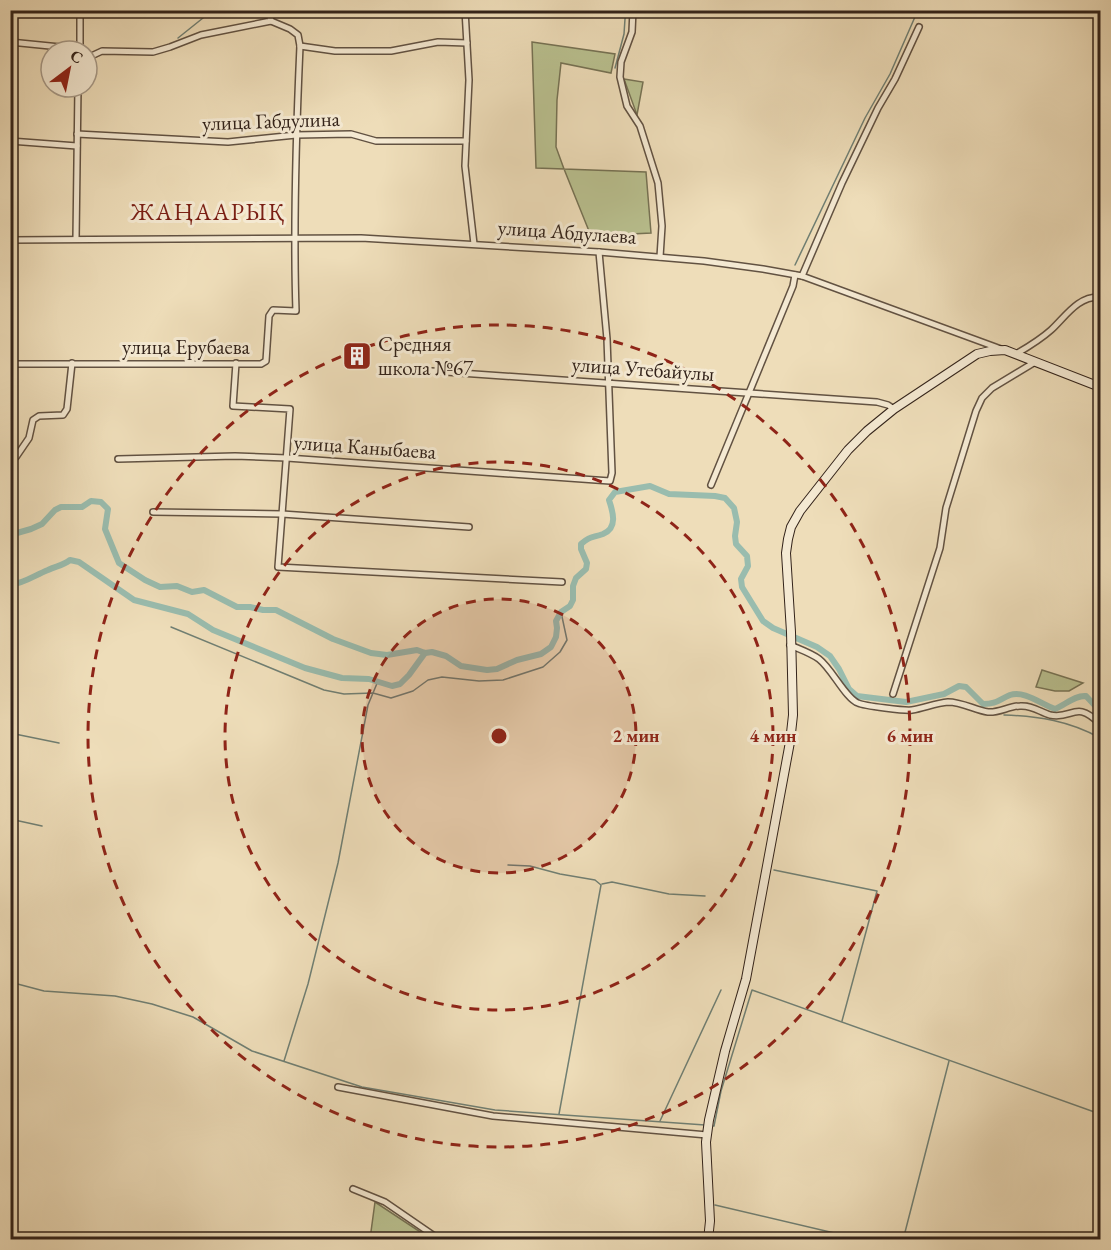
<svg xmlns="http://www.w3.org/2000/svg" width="1111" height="1250" viewBox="0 0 1111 1250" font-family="'EB Garamond',serif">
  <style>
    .green { fill: #b9c08f; stroke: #767254; stroke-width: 1.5 }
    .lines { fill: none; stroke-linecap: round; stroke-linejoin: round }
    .stream { stroke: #707f73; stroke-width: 1.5 }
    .canal { stroke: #99bcae; stroke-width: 6 }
    .minor-casing { stroke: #625242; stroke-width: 8 }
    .secondary-casing { stroke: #33231a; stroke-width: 10 }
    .minor { stroke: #f4e9d2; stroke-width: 5 }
    .secondary { stroke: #f4e9d2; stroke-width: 8 }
    .ring { fill: none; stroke: #8f2418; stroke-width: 3; stroke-dasharray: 10 8 }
    .labels { text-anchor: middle; stroke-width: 6; stroke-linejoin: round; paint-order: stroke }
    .street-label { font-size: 21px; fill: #33231a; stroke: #f4e9d2 }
    .poi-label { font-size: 21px; fill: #33231a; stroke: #f4e9d2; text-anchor: start }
    .quarter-label { font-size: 24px; letter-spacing: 1.5px; fill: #7a1f14; stroke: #f4e9d2 }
    .centre { fill: #8f2418; stroke: #f4e9d2; stroke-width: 3 }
    .ring-label { font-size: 18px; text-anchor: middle; font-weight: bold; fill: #8f2418; stroke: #f4e9d2; stroke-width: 6; stroke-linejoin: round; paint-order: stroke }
  </style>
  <rect width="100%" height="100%" fill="#eeddb9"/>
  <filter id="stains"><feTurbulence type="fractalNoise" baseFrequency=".00333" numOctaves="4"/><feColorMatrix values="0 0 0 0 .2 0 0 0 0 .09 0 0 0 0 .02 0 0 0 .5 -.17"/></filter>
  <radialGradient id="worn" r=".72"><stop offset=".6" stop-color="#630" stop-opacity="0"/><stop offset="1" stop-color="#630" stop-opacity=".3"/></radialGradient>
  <g class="green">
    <polygon points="532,42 615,54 611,73 561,63 557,100 556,147 564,169 646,172 651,233 591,236 564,169 536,168"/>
    <polygon points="624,79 643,82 637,115"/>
    <polygon points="1042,670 1083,683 1069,691 1055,691 1036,687"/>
    <polygon points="375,1202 428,1237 427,1239 370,1239"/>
  </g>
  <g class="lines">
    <g class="stream">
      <polyline points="178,38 213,10"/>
      <polyline points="615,68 624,34 625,19 627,10"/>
      <polyline points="795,265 865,118 890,74 918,10"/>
      <polyline points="171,627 324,690 344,694 373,693 391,698 413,691 428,680 442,677 479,681 503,680 543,667 560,652 567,640 561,612"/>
      <path d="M1004 715C1038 716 1070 721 1100 738"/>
      <polyline points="10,733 59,743"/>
      <polyline points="10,819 42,826"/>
      <polyline points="508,865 530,866 560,874 595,880 601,885 559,1114"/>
      <polyline points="774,870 877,891 842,1021"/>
      <polyline points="602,884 612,882 669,894 705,896"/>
      <polyline points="10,982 44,991 115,996 152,1004 193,1017 252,1051 362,1087 495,1110 705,1125"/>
      <polyline points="284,1061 308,984 338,863 368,705 378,681"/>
      <polyline points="660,1121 721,990"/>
      <polyline points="713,1126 714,1126 721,1091 752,990 1100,1114"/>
      <polyline points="715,1205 864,1240"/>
      <polyline points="903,1240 949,1061"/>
    </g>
    <g class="canal">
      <path d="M10 535 31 529 42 524 55 510 61 507H82L91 501 101 502 108 509 105 529 119 563 145 580 160 587 177 586 192 592 204 590 237 607H250L263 610H276L333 639 371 653 387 655 417 650 425 653 432 652 446 656 461 666 487 670 497 669 517 660 541 654 551 647 556 637 557 628 556 621 561 612 570 606 573 600V586L576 578 586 569 587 563 581 549V544C590 536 592 538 603 534 618 528 613 512 609 500L615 492 650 486 669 494 715 496 725 498 734 508 737 522 735 536 736 544 747 556 748 566 741 579 742 587 763 621 773 628 817 647 830 656 839 669 849 689 857 696 906 702 944 694 959 686 966 687 983 704C997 704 998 700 1010 695 1024 690 1041 704 1055 709 1065 705 1075 695 1086 696L1100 711"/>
      <path d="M10 585C25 583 35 575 48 570 56 566 62 566 70 560L79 562 134 600 188 614 213 630 305 668 342 678 369 679 392 686 400 684 409 675 425 653"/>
    </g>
    <g class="minor-casing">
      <g id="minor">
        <polyline points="80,10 80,51"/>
        <polyline points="465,10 469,80 465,166 474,244"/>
        <polyline points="633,10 632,32 621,62 620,77 627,106 640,126 658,183 662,226 660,257"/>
        <polyline points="10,42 80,49"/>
        <polyline points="300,46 335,51 391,51 438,42 467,43"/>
        <polyline points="87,58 102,51 153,52 170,47 201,35 271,21 268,10"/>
        <polyline points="77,134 228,142 296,135 351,134 376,141 466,141"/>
        <polyline points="10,141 77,146"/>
        <polyline points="76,239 78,87"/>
        <polyline points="10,240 361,238 599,252 704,261 763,269 802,276 1001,349"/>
        <polyline points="802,276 842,183 878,108 895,79 919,27"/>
        <path d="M1016 354C1028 347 1041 339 1051 330 1066 316 1078 296 1100 297"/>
        <polyline points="236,363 233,406 290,409 278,567 562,582"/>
        <path d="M10 364H261L266 361 269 316 273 310 296 311C293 222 296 135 300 46L298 35 290 29 271 21"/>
        <polyline points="389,368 877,402 888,405 894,409"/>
        <polyline points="118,459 235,456 287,458 610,481 612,473 607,339 599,252"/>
        <polyline points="10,462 16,457 29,438 33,420 39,416 63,415 67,409 72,363"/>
        <polyline points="711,485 793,286 795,275"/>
        <polyline points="153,512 282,514 469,527"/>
        <path d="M790 645C799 649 811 653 819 659 832 669 846 699 858 703 864 706 906 711 912 710 924 708 936 703 948 702 962 702 975 710 988 712 999 713 1009 706 1020 706 1032 705 1040 712 1050 715 1073 720 1075 699 1100 724"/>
        <polyline points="893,694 940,548 946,508 976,411 982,398 992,388 1035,362"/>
        <polyline points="338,1087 493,1116 707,1135"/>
        <polyline points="353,1189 385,1202 433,1235 443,1240"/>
      </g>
    </g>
    <g class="secondary-casing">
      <polyline id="secondary" points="708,1240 710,1221 706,1142 709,1120 725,1051 746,979 790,742 793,715 791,632 786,553 788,539 791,527 800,511 848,450 867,431 894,409 977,354 990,351 1005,350 1100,387"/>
    </g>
    <use href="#minor" class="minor"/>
    <use href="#secondary" class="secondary"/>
  </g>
  <circle cx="499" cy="736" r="137" fill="#8f2418" fill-opacity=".12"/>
  <g class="ring">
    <circle cx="499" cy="736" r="137"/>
    <circle cx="499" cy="736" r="274"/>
    <circle cx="499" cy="736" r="411"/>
  </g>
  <defs>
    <g id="building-square" transform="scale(1.5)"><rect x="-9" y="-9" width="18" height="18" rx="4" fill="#8f2418" stroke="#f4e9d2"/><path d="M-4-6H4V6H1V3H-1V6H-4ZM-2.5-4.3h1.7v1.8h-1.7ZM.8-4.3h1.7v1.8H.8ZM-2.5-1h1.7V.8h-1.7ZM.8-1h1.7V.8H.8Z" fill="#fff"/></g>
  </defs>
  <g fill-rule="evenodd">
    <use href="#building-square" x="357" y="356"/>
  </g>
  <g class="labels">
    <g class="street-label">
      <text transform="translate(271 121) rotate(-2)" y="7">улица Габдулина</text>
      <text transform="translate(567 232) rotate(4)" y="7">улица Абдулаева</text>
      <text x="186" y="354">улица Ерубаева</text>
      <text transform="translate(643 369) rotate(4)" y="7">улица Утебайулы</text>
      <text transform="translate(365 447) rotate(4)" y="7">улица Каныбаева</text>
    </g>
    <g class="poi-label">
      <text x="378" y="351">Средняя<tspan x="378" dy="24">школа №67</tspan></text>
    </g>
    <g class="quarter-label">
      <text x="208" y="220">ЖАҢААРЫҚ</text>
    </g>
  </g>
  <circle cx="499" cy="736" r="9" class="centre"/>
  <g class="ring-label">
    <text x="636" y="742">2 мин</text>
    <text x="773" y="742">4 мин</text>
    <text x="910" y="742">6 мин</text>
  </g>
  <rect width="1111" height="1250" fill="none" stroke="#eeddb9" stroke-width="36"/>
  <rect x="12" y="12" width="1087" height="1226" fill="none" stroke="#33231a" stroke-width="3"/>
  <rect x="18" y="18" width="1075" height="1214" fill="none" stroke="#33231a" stroke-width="1.5"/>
  <g transform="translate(69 69) rotate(32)"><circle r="28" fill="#f4e9d2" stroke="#a79a88" stroke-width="1.5"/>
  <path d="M0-4.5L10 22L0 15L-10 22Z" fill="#8f2418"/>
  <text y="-9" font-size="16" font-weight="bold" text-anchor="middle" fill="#33231a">С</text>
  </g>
  <rect width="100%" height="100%" filter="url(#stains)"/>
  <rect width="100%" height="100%" fill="url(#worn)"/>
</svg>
